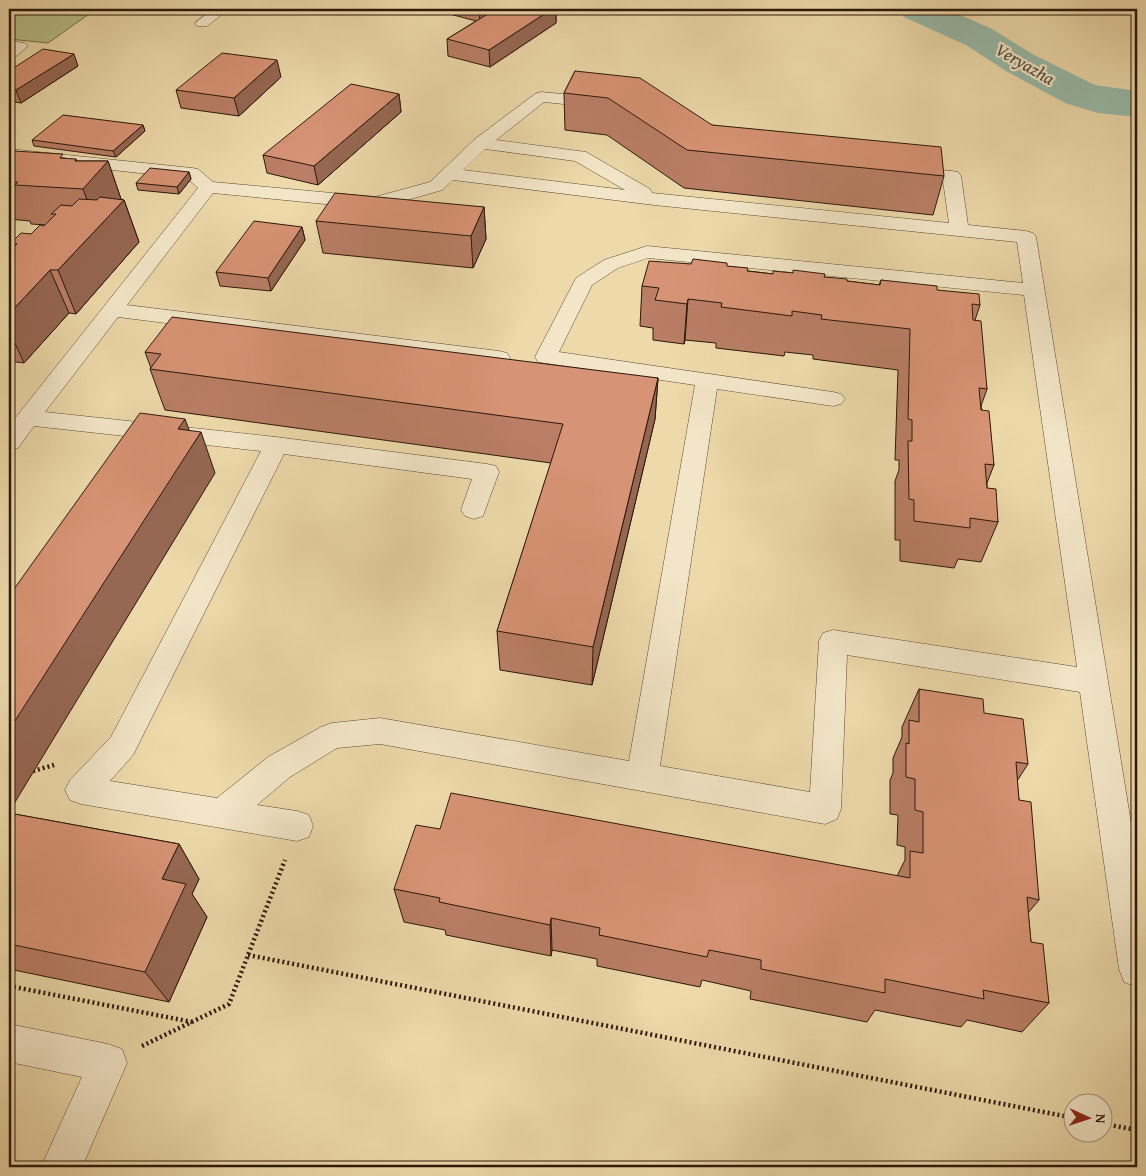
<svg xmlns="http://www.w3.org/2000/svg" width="1146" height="1176" viewBox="0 0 1146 1176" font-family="'Gentium Book Plus',serif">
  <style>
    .green { fill: #b8bf89; stroke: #726c4a }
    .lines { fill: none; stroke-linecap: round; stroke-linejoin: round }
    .river { fill: #99baa9; fill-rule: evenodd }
    .minor-casing { stroke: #5c4832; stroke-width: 1 }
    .path { stroke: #2c180a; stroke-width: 4.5; stroke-dasharray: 2 3; stroke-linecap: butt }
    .minor { fill: #f3e6c8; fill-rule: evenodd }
    .wall { fill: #b97e65; stroke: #2c180a }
    .shaded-wall { fill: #966752; stroke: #2c180a }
    .building { fill: #d79375; stroke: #2c180a }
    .labels { text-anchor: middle; stroke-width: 4.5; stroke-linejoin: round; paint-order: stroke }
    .far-water-label { font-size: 18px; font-style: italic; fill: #4d493a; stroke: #f3e6c8 }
  </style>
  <rect width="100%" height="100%" fill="#edd9aa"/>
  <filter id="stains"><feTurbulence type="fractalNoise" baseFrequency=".004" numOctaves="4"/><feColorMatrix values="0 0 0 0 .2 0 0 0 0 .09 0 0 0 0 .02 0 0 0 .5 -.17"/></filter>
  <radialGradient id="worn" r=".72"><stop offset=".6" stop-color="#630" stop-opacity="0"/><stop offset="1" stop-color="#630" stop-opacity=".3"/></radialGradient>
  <polygon class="green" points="9,9 96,9 48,43 9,39"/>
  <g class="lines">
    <polygon class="river" points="899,9 947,9 992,29 1034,55 1095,85 1137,91 1137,117 1098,113 1065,103 1006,71 966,45 904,17"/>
    <g class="minor-casing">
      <g id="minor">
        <polygon points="213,9 229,9 207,26 197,26 195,23"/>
        <polygon points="9,41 25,43 28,46 14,58 9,60"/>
        <path d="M541 92 603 98 609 100 611 103 609 106 603 108 544 102 496 140 586 152 650 189 652 193 949 223 943 181 901 176 898 172 901 168 907 167 952 171 958 172 961 176 968 225 1026 231 1033 233 1036 237 1137 860V987L1124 982 1119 969 1080 692 847 655 841 809 837 819 825 824 380 744 337 748 290 777 257 805 297 811 309 815 313 826 309 837 297 841 81 804 70 800 65 790 70 780 111 737 261 451 34 426 18 448 9 450V426L198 188 187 178 9 159V149L192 168 198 169 213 182 375 197 430 182 475 139 535 94ZM485 149 575 161 625 190 463 170ZM453 180 654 205 1017 242 1023 283 647 246 604 260 576 278 535 357 538 362 695 385 629 761 380 718 332 723 321 727 268 757 217 798 110 781 133 755 284 454 472 479 461 510 465 516 474 519 483 516 499 472 496 466 487 464 276 437 45 412 118 317 499 365 507 363 510 358 507 353 499 351 127 305 213 193 376 209 442 190ZM648 258 1024 295 1077 667 833 630 823 633 819 641 810 792 660 766 717 389 833 406 841 404 845 399 841 394 833 392 559 352 592 285 618 268Z"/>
        <polygon points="9,1024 108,1044 122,1049 127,1063 82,1167 41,1167 82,1077 9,1062"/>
      </g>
    </g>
    <g class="path">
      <polyline points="33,771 54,765"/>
      <polyline points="248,955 1074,1118"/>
      <polyline points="9,986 192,1022"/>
      <polyline points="142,1046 229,1004 285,860"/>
      <polyline points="1104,1124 1137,1130"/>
    </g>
    <use href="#minor" class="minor"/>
  </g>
  <g class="wall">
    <polygon points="431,9 556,9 556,23 490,67 448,56 447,39 476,21"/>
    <polygon points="78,66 21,103 9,101 9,71"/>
    <polygon points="575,71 712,125 944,176 933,215 684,188 607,135 565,130 564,93"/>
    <polygon points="281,77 239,116 181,108 176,90"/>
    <polygon points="399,94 401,112 318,185 267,173 263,155"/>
    <polygon points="143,125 145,131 116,157 34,146 32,140"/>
    <polygon points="9,154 64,158 77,161 108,161 121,199 124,200 139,242 76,314 69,313 24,363 9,361 9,252 13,248 11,243 31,234 46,225 31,224 30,221 9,219"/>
    <polygon points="189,172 191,179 179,194 138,190 136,183"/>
    <polygon points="484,207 486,239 473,268 323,253 316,221"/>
    <polygon points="302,227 305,240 271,291 220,286 216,272"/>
    <polygon points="748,271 773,274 824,277 847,281 879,285 881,280 937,290 980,305 975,320 987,389 981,406 994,465 987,483 987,488 998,522 981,562 958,559 954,568 900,561 900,540 895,540 895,481 899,470 899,460 895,460 898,370 813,359 813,355 785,352 784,356 716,348 716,343 685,340 684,344 653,340 653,328 640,326 642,286"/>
    <polygon points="145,352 658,378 655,419 592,685 500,670 497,631 551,463 165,410 150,369 151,368"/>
    <polygon points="919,689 984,713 1028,764 1017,781 1019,800 1039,900 1028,913 1031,942 1049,1003 1022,1032 967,1020 961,1027 875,1010 867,1022 750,999 751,991 702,980 700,987 597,966 597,959 552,950 551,956 446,935 445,930 404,922 394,889 440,829 897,876 905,860 905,847 897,845 898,815 890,814 890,780 893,773 893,758 902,737 902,727"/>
    <polygon points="9,813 179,844 199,879 192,894 207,917 169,1002 9,969"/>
  </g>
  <g class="shaded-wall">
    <polygon points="479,9 502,9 480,22"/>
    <polygon points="552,9 556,9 556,23 490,67 489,50"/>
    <polygon points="74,54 78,66 21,103 16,90"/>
    <polygon points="277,60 281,77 239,116 234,98"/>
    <polygon points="399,94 401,112 318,185 314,166"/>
    <polygon points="143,125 145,131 116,157 113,151"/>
    <polygon points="76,159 86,185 108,161 121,199 97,227 83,189 75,161"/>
    <polygon points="189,172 191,179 179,194 177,187"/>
    <polygon points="124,200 139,242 76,314 58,270"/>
    <polygon points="484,207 486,239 473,268 471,236"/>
    <polygon points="302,227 305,240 271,291 268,278"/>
    <polygon points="50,270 69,313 24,363 9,330 9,314"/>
    <polygon points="688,299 685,340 684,344 687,304"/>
    <polygon points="658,378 655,419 592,685 593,647"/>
    <polygon points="185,419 194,443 201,432 215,473 9,812 9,730 178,429"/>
    <polygon points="179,844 199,879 192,894 207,917 169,1002 145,972 162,879"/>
    <polygon points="551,918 552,950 551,956 550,925"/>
  </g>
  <g class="building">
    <polygon points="496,9 552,9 489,50 447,39"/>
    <polygon points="43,49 74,54 16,90 9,89 9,71"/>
    <polygon points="222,53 277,60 234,98 176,90"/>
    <polygon points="575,71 640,78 712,125 941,147 944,176 687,150 608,98 564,93"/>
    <polygon points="351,84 399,94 314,166 263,155"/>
    <polygon points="63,115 143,125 113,151 32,140"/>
    <polygon points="14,151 63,154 60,158 76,159 75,161 108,161 83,189 15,185 18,182 9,182 9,154 11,154"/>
    <polygon points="150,168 189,172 177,187 136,183"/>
    <polygon points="335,193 484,207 471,236 316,221"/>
    <polygon points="100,197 124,200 58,270 50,270 9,314 9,252 17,244 11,243 21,233 31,234 40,225 44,226 56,214 51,214 61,205 72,206 79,199 97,200"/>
    <polygon points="254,221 302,227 268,278 216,272"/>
    <polygon points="693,259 727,263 727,266 748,268 747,271 773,274 773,271 793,273 793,270 825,274 824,277 847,279 847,281 880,285 881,280 937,286 937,290 979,294 980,305 972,304 973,320 981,321 987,389 979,388 981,410 989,411 994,465 985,464 987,488 996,489 998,522 970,518 970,528 914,521 914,500 909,499 908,441 912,441 912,420 908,419 910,329 821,319 822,315 792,311 792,316 721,307 722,303 688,299 687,304 655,300 659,288 642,286 649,261 691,264"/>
    <polygon points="172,317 658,378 593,647 497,631 563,424 150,369 161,354 145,352"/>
    <polygon points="140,413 185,419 178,429 201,432 9,730 9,596"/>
    <polygon points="919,689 983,699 984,713 1023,719 1028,764 1016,762 1019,800 1031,802 1039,900 1027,897 1031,942 1043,944 1049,1003 983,990 984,999 885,979 885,993 761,969 761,960 709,950 707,957 599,935 600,928 551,918 550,925 439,902 440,898 394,889 416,825 440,829 451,793 910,878 910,851 923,853 923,812 915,810 915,779 906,777 906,743 909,744 909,720 919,722"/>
    <polygon points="9,813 179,844 162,879 186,884 145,972 9,944"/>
  </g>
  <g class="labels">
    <g class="far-water-label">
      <text transform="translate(1025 64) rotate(30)" y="6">Veryazha</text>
    </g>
  </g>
  <rect width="1146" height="1176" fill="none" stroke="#edd9aa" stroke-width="30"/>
  <rect x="10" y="10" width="1126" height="1156" fill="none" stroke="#2c180a" stroke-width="2.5"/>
  <rect x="15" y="15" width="1116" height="1146" fill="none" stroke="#2c180a"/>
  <g transform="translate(1088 1118) rotate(93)"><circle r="24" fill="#f3e6c8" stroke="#a3947c"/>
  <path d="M0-4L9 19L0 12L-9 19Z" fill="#8f2418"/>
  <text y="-8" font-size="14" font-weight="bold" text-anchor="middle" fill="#2c180a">N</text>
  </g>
  <rect width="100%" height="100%" filter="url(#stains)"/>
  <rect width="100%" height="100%" fill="url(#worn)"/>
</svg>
